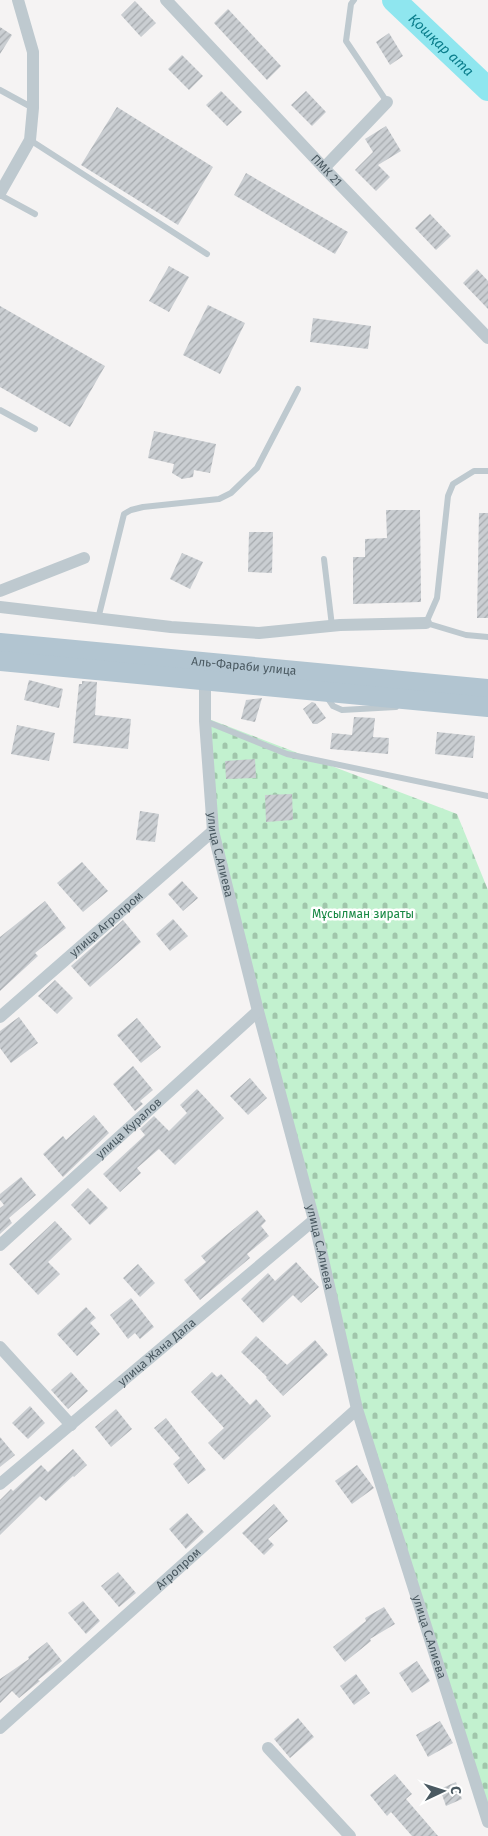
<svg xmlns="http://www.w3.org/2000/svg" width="488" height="1836" viewBox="0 0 488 1836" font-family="'Fira Sans',sans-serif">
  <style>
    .cemetery { fill: url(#cemetery-stones) }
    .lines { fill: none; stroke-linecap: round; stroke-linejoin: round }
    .river { stroke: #8fe6ef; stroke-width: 24 }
    .building { fill: url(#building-hatch) }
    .lane { stroke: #bec9cf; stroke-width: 6 }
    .street { stroke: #bec9cf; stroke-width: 12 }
    .primary { stroke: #b2c5d1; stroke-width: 20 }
    .labels { text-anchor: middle; stroke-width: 5; stroke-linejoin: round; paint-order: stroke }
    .street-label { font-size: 12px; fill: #4a5961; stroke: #fff }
    .park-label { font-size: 12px; fill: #168742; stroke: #fff }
    .water-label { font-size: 14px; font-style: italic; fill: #0b7e8c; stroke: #fff }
  </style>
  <defs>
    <pattern id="cemetery-stones" width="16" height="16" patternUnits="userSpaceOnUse" patternTransform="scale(1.25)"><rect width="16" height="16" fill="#c2f1cf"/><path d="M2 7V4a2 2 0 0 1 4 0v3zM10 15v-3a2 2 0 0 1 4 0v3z" fill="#a0c6ab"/></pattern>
    <pattern id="building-hatch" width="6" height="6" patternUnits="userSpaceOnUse" patternTransform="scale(1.25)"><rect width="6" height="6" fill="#caced2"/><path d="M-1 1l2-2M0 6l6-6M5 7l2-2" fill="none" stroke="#a6aaae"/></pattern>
  </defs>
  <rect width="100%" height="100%" fill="#f5f3f3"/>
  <polygon class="cemetery" points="201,716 457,814 488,890 488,1822 357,1409 213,831"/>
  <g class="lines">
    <path class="river" id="s1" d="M394 0 488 89"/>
  </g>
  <g class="building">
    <polygon points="135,1 156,23 141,37 121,15"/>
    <polygon points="228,9 281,66 267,80 214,23"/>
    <polygon points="0,27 12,35 0,54"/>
    <polygon points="389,33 403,56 390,65 376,42"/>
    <polygon points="182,55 203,76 189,90 168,69"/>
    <polygon points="221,91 242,112 227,126 206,105"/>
    <polygon points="306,91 326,112 312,126 291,105"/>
    <polygon points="117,107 213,167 178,225 81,165"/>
    <polygon points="386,126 401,151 378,165 390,177 376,191 355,170 373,152 365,139"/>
    <polygon points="246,173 348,232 335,254 234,195"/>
    <polygon points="430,214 451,236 436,250 415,228"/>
    <polygon points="169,266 189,277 169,312 149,301"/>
    <polygon points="477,269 488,281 488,309 463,283"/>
    <polygon points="208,305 245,323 220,374 183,355"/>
    <polygon points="0,306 105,366 70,427 0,387"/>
    <polygon points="313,318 371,326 368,349 310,342"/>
    <polygon points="154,431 216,444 210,473 194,470 193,477 182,479 172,473 174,464 148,458"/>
    <polygon points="386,510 420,510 421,602 353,604 353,557 365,557 365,539 387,538"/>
    <polygon points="479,513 488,513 488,618 477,618"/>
    <polygon points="249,532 273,532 272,573 248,572"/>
    <polygon points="182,553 203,562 190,589 170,579"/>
    <polygon points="29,680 63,689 59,708 24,700"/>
    <polygon points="82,681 97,682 95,715 131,719 128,749 73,743 79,684 82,684"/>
    <polygon points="262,698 255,722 241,719 246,700"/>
    <polygon points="312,702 315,703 326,718 317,724 313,724 303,709"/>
    <polygon points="354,717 375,718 373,737 389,738 388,754 330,749 332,733 352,735"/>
    <polygon points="17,725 55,733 49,761 11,754"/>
    <polygon points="437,732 475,736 473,758 435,754"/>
    <polygon points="255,759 256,778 226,779 225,761"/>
    <polygon points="292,794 293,820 266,822 265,795"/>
    <polygon points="140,811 159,814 155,842 136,840"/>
    <polygon points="82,862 108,891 83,912 57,883"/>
    <polygon points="182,881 198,898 183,911 168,894"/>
    <polygon points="45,901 66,928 35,953 38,956 0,991 0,937"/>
    <polygon points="173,919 188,936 170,951 156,934"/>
    <polygon points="123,920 141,942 90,987 71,966"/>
    <polygon points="55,980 73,998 57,1014 38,996"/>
    <polygon points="19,1017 38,1043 11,1063 0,1048 0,1031"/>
    <polygon points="137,1018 161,1047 141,1063 117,1035"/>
    <polygon points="133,1066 153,1090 140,1101 143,1104 135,1111 113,1084"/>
    <polygon points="250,1078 267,1098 248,1115 230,1096"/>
    <polygon points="197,1089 224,1118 175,1165 159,1149 137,1168 141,1173 120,1192 103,1174 145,1135 140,1129 154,1116 169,1131 187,1113 180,1105"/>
    <polygon points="94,1115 109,1133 63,1177 43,1154 63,1136 66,1140"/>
    <polygon points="21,1177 36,1195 9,1218 12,1223 0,1234 0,1208 4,1205 0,1200 0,1194"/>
    <polygon points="88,1188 108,1208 90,1225 71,1205"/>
    <polygon points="257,1210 266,1221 261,1226 269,1236 247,1254 250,1258 200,1300 184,1280 206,1262 201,1256"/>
    <polygon points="55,1221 72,1239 48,1262 60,1274 38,1295 9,1264"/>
    <polygon points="296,1262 319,1287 301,1303 293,1295 263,1323 241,1299 268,1273 275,1281"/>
    <polygon points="138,1264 155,1283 140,1297 123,1278"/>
    <polygon points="131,1298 154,1327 140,1339 135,1333 128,1339 110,1315"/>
    <polygon points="86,1307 96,1318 90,1323 100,1334 77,1356 57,1334"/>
    <polygon points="256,1336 287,1365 315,1340 328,1355 283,1396 266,1378 267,1377 241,1352"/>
    <polygon points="71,1372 88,1391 68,1409 51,1390"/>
    <polygon points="212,1372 217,1377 221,1374 250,1405 256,1399 271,1416 224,1460 208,1443 224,1428 191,1392"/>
    <polygon points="30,1406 45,1423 28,1439 12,1423"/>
    <polygon points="116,1409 132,1429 111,1447 95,1427"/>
    <polygon points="166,1418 206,1470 188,1484 173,1464 180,1458 154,1428"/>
    <polygon points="0,1437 15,1455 0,1467"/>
    <polygon points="73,1449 87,1465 74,1477 73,1476 46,1501 40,1496 0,1535 0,1500 11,1489 13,1491 41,1465 48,1472"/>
    <polygon points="357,1465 374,1488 352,1504 335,1481"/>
    <polygon points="274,1504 288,1521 268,1539 274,1545 264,1555 242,1533"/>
    <polygon points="187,1513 204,1532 186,1549 169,1529"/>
    <polygon points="118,1572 136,1593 119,1607 101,1586"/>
    <polygon points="83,1601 100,1621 86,1634 68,1613"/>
    <polygon points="384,1607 395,1624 370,1639 371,1641 345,1662 333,1647 366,1621 365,1618"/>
    <polygon points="47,1642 62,1661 38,1680 40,1681 19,1698 12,1691 0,1703 0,1679 29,1659 28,1657"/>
    <polygon points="417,1661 430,1681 412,1693 399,1673"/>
    <polygon points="356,1674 370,1693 354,1705 340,1686"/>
    <polygon points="298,1718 314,1737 290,1758 274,1739"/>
    <polygon points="440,1721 453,1743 428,1757 416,1735"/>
    <polygon points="395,1774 412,1794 406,1799 438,1836 412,1836 391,1812 387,1816 370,1795"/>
    <polygon points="456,1782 462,1799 446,1806 440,1789"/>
  </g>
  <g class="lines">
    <g class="lane">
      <polyline points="354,0 351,4 346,41 387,102"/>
      <polyline points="0,90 33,108"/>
      <polyline points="30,140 207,254"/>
      <polyline points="0,195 35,214"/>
      <polyline points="0,410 35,429"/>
      <polyline points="488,471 474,471 453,484 448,496 437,598 426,623 466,635 488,637"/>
      <polyline points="324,559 332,626"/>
      <polyline points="98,619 124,514 131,510 143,507 219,499 231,493 257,468 298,389"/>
      <polyline points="327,697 333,706 342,710 396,707"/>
      <polyline points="205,721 287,754 488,796"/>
    </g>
    <g class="street">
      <path id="s2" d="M166 0 324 168 488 338"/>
      <polyline points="324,168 387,102"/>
      <polyline points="0,193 30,140 33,108 33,52 18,0"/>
      <polyline points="0,591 84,558"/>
      <polyline points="0,607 171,627 259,633 340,625 426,623"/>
      <path id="s3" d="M205 675V721L213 831 258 1011 314 1220 357 1409 488 1822"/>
      <path id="s4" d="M0 1017 213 831"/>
      <path id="s5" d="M0 1245 258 1011"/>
      <polyline points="0,1347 71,1425"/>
      <path id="s6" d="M0 1484 314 1220"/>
      <path id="s7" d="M0 1728 357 1409"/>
      <polyline points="268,1748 350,1836"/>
    </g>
    <g class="primary">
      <path id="s8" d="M0 643 488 689"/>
      <polyline points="0,661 488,707"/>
    </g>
  </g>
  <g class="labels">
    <g class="street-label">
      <text dy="4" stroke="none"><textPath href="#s2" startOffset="234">ПМК 21</textPath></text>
      <text dy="4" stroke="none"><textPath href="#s8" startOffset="245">Аль-Фараби улица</textPath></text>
      <text dy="4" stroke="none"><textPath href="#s3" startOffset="181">улица С.Алиева</textPath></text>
      <text dy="4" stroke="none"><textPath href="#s4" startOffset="141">улица Агропром</textPath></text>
      <text dy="4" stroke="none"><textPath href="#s5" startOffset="174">улица Куралов</textPath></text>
      <text dy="4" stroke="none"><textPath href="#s3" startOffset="586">улица С.Алиева</textPath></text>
      <text dy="4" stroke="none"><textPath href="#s6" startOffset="205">улица Жана Дала</textPath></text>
      <text dy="4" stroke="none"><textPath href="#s7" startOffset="239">Агропром</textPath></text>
      <text dy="4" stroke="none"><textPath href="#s3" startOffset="991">улица С.Алиева</textPath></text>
    </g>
    <g class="park-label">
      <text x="363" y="918">Мұсылман зираты</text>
    </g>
    <g class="water-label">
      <text dy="5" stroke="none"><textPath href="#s1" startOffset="65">Қошқар ата</textPath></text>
    </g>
  </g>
  <g transform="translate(443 1791) rotate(86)" stroke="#ffffff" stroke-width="4" paint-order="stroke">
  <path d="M0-4L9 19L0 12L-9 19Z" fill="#4a5961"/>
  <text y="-8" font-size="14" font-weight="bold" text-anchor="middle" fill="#4a5961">С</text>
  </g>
</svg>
